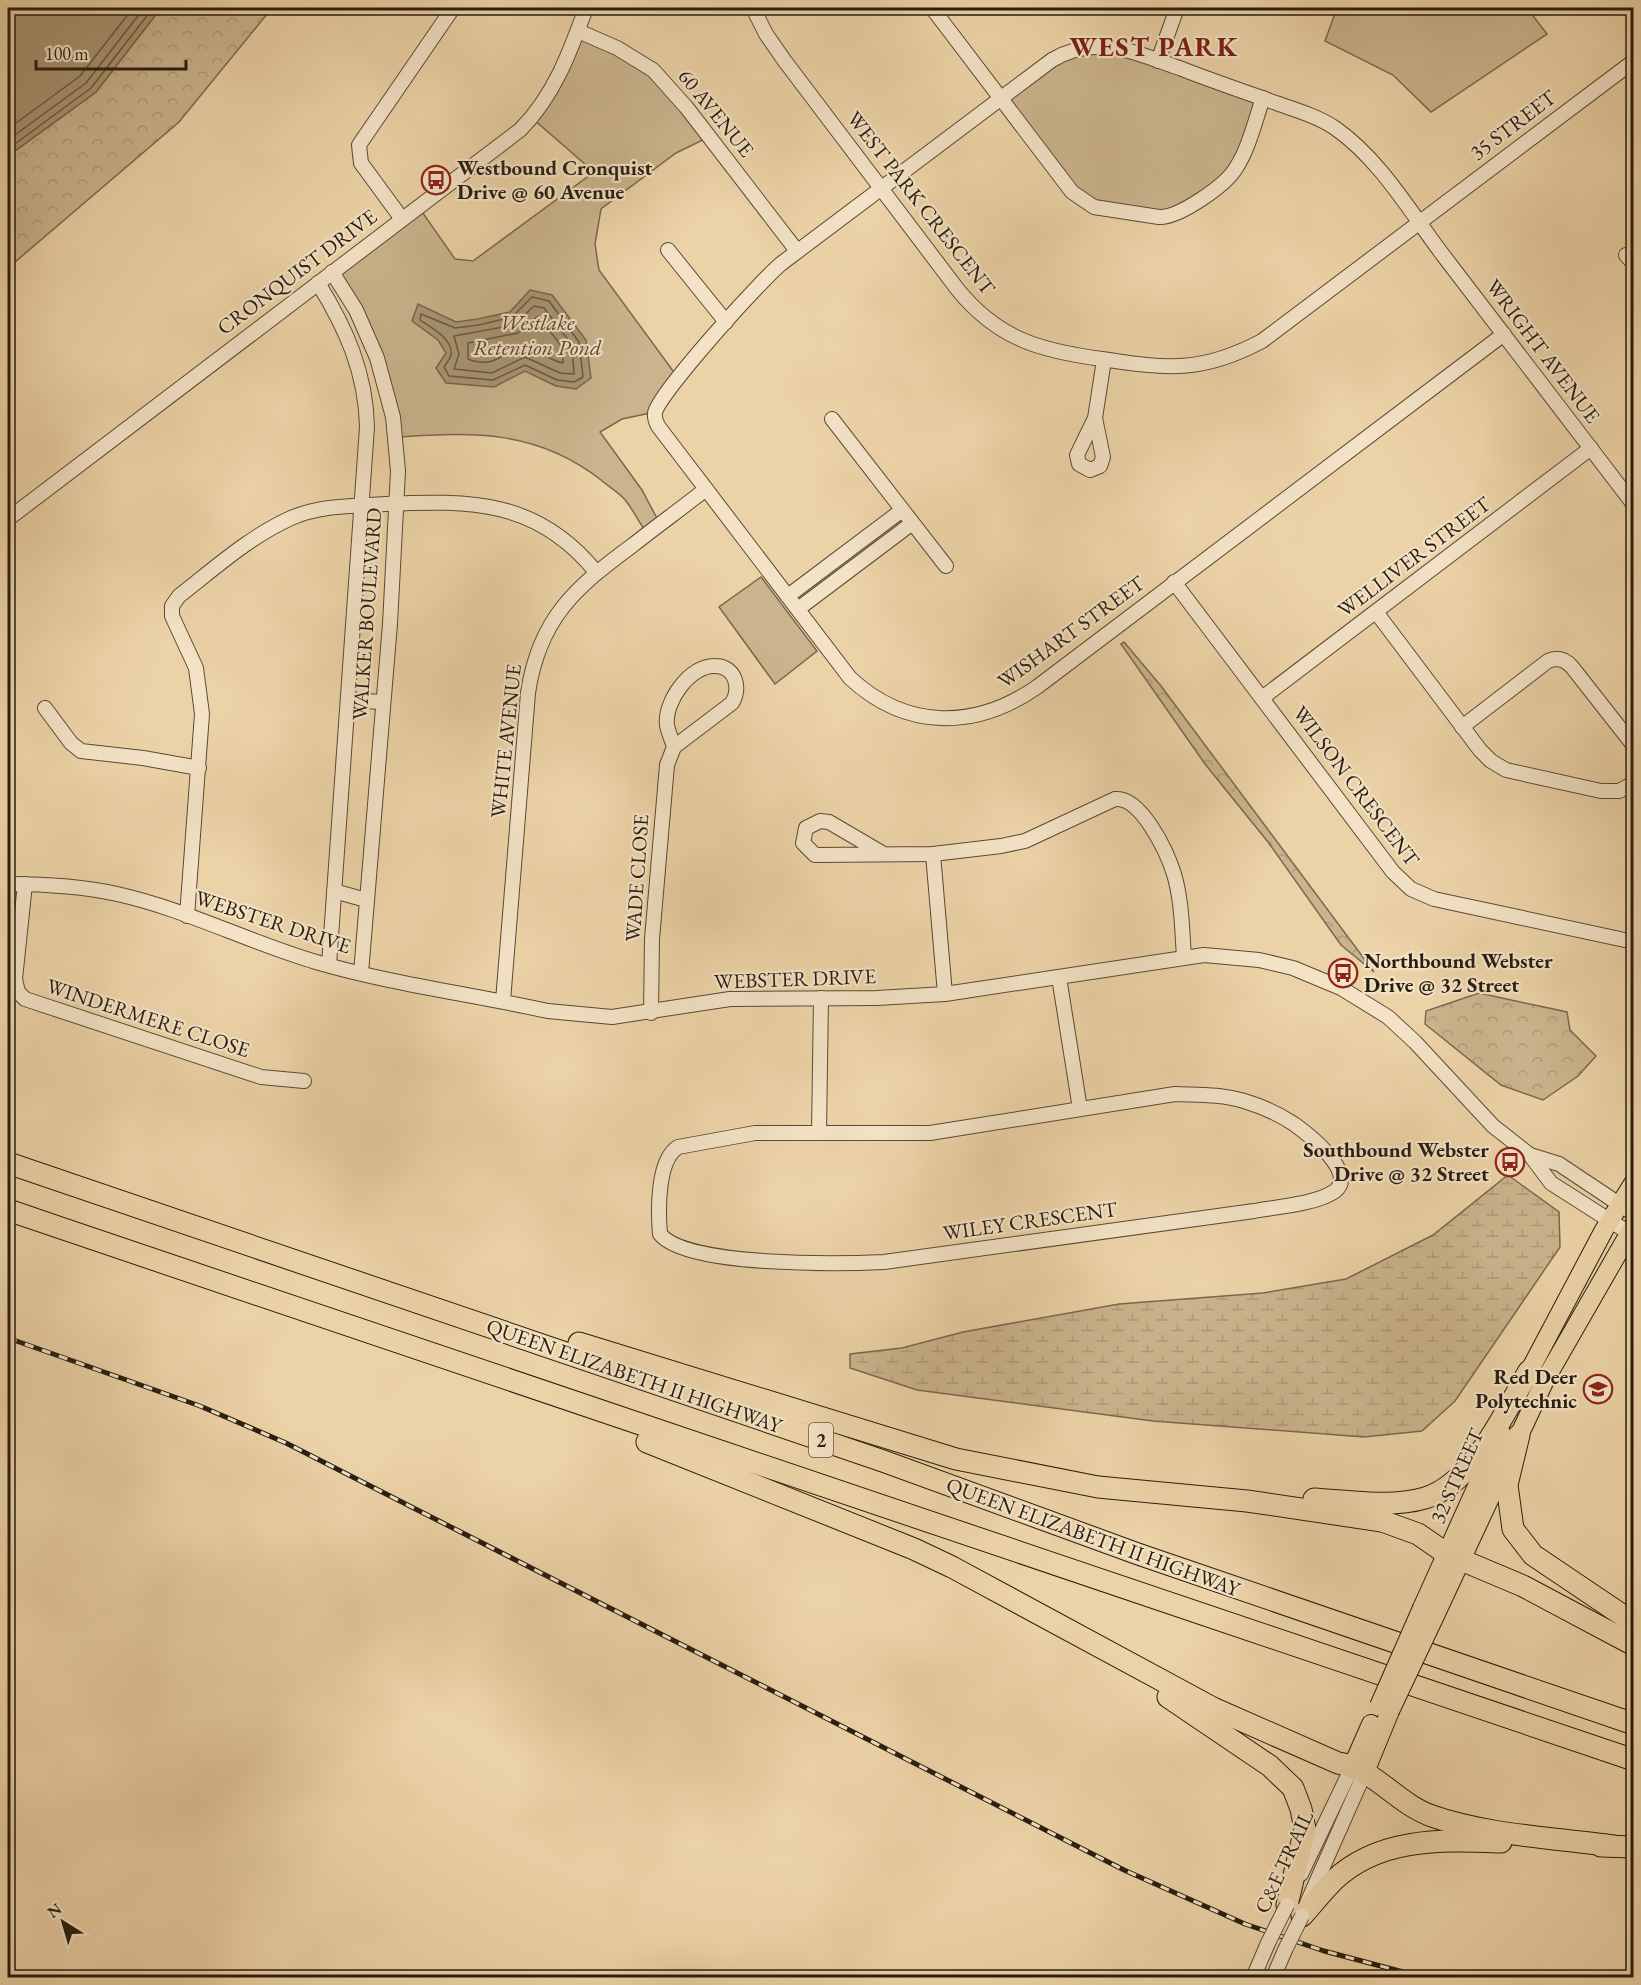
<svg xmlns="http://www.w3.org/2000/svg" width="1641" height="1985" viewBox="0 0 1641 1985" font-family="'EB Garamond',serif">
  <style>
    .forest { fill: url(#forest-crowns); stroke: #79684e; stroke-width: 1.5 }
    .wetland { fill: url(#wetland-marsh); stroke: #79684e; stroke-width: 1.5 }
    .park { fill: #cbb48d; stroke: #79684e; stroke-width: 1.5 }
    .water { fill: #a99573; stroke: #75654b; stroke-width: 1.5 }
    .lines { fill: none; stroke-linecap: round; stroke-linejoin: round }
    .shore { stroke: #685941; stroke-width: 1.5 }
    .minor-casing { stroke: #584a35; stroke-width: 16 }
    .major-casing { stroke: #271d0f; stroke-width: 20 }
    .highway-casing { stroke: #271d0f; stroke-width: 23 }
    .minor { stroke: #f3e2c6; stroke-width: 14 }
    .major { stroke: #ecd3a7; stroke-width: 18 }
    .highway { stroke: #ecd3a7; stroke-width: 21 }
    .rail-casing { stroke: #271d0f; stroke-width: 5 }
    .rail { stroke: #f3e2c6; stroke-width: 3; stroke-dasharray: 9; stroke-linecap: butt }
    .minor-bridge-casing { stroke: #584a35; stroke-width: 16; stroke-linecap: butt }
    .major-bridge-casing { stroke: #271d0f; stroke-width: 20; stroke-linecap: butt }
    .minor-bridge { stroke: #f3e2c6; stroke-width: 14 }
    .major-bridge { stroke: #ecd3a7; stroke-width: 18 }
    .labels { text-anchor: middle; stroke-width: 4.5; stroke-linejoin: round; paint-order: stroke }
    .shield { fill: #f3e2c6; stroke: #645846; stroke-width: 1.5 }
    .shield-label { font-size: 20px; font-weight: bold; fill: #271d0f }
    .street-label { font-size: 21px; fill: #271d0f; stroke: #f3e2c6 }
    .poi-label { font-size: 21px; font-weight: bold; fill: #271d0f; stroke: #f3e2c6; text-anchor: start }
    .water-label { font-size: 22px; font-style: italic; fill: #544732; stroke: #f3e2c6 }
    .district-label { font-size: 27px; font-weight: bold; letter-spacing: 1.5px; fill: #7a1f14; stroke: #f3e2c6 }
  </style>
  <defs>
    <pattern id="forest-crowns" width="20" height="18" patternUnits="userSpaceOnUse" patternTransform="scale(1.5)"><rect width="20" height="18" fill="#cbb48d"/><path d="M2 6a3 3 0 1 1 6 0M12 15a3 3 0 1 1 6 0" fill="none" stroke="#ae9a78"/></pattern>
    <pattern id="wetland-marsh" width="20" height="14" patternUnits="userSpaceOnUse" patternTransform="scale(1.5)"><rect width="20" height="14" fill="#cbb48d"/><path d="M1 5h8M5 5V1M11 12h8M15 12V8" fill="none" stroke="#ae9a78"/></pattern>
  </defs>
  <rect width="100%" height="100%" fill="#ecd3a7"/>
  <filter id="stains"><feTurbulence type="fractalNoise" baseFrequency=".00333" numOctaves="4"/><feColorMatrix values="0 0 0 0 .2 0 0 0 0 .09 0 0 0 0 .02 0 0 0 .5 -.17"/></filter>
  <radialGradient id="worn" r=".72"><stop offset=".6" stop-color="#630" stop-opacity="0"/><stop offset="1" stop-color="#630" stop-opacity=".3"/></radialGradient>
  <g class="forest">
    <polygon points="161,8 272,8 179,122 8,268 8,156 96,92"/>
    <polygon points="1124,642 1161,686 1374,972 1341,945 1268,842 1205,764 1121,644"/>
    <polygon points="1479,993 1567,1012 1570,1030 1596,1056 1578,1076 1543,1100 1501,1085 1425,1024 1426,1011"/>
  </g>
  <polygon class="wetland" points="1508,1175 1559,1212 1560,1247 1455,1401 1422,1431 1364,1437 1153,1421 917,1390 850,1368 850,1354 902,1348 963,1332 1119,1304 1263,1293 1346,1279 1433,1235"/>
  <g class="park">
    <polygon points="1337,8 1527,8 1547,34 1431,112 1393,75 1325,41"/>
    <path d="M578 31 653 70 709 137 676 153 601 209 595 244 599 270 679 379 655 412 622 419 600 432 642 490 659 522 646 532C639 522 633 510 626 501 620 493 609 487 601 480 537 430 475 432 398 437V420L332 272 418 206 455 259 473 261 594 172 532 118Z"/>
    <polygon points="1098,46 1263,98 1231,174 1180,213 1087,204 1001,98 1052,60"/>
    <polygon points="761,577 817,651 775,684 719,607"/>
  </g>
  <g class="water">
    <polygon points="8,8 161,8 96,92 8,156"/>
    <polygon points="530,290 552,295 586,340 591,378 576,389 556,386 525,371 494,387 446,383 436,368 446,353 438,340 412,321 418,304 456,322 478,319 510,312"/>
  </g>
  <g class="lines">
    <g class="shore">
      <polyline points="8,129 80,76 133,8"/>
      <polyline points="8,140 86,83 144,8"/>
      <polyline points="8,149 91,88 153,8"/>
      <path d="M532 297 549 301 579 342 583 377 574 382 557 380 525 365 493 380 449 376 444 367C446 364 450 359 451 355 454 339 430 327 420 320L421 314 455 328 479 325 512 317Z"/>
      <polygon points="534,306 544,308 572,345 574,374 560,373 525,357 492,373 454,369 459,354 454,336 514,325"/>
      <path d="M538 316 563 348V363C550 361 540 350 527 348 504 346 499 371 468 359V343L518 333Z"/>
    </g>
    <g class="minor-casing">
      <g id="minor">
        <path d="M753 8 766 34 784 60 958 290C999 340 1042 351 1102 359 1167 369 1202 373 1262 341L1634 61"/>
        <path d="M932 8 1072 192 1094 207 1159 217C1179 218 1226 185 1236 168 1249 148 1255 121 1263 98"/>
        <polyline points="578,31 617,48 653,70 687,108 797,251"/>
        <polyline points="1158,61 1177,8"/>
        <polyline points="402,219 361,163 359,145 453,8"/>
        <polyline points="668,250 726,322"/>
        <polyline points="1626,255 1634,264"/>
        <polyline points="332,272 356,310 377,358 393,417 398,471 390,624 361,973"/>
        <path d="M318 283C346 328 366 373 367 427L329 965"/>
        <path d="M1504 334 1037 687C975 730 906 730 850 678L658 426C656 422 654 418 655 413 658 394 762 279 782 263L1052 60C1098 33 1136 53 1182 69 1213 81 1245 92 1276 103 1296 110 1317 116 1335 128 1381 160 1412 215 1446 259 1508 341 1571 423 1634 505"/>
        <polyline points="1095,418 1103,457 1100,466 1090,470 1079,464 1077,455 1095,418 1104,360"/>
        <polyline points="832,419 946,566"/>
        <path d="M8 519 520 130C554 96 570 52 586 8"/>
        <polyline points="1174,582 1393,872 1411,889 1434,899 1634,942"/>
        <polyline points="788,596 901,511"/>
        <polyline points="798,609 911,524"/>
        <polyline points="1376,612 1480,750 1491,761 1506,770 1601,791 1619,791 1634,783"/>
        <polyline points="1262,698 1591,448"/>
        <polyline points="348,700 382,702"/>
        <polyline points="45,708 71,743 81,751 143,758 199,768"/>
        <path d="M1462 727 1548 661C1557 657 1565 659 1572 667L1634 746"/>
        <path d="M882 853 829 822 820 821 806 828 803 843 815 855 933 854 1001 846 1025 841 1115 799C1141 796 1167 852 1174 874 1182 901 1182 930 1184 957"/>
        <polyline points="933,854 945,994"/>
        <path d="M8 884C44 884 81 886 117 894 185 909 248 942 316 962 391 984 471 994 548 1011L612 1017 730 999 877 998 945 994 1204 955 1259 960 1293 968 1341 988 1388 1017 1415 1042 1493 1126 1530 1155 1551 1183 1634 1236"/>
        <polyline points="25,884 15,979 18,992 25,999 261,1077 304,1081"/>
        <polyline points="334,891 366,900"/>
        <path d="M187 916 202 714 196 668 172 616V606L179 596C215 568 249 537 291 518 321 505 354 506 385 504 471 500 538 500 596 572"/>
        <polyline points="1059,977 1080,1109"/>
        <path d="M503 1001 528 693C539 618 576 587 633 545 657 526 682 508 706 489"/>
        <path d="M651 1013 652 939 667 765 674 747 732 703C741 689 736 666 715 666 690 665 664 702 667 725 668 732 672 740 674 747"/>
        <path d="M1175 1094C1198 1095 1221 1094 1244 1101 1261 1106 1279 1114 1294 1124 1308 1134 1358 1173 1335 1191 1317 1204 1276 1207 1254 1211L884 1262C841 1264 686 1267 660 1234 658 1211 657 1160 678 1147L755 1133H930Z"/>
        <polyline points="819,1133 821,998"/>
        <polyline points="1530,1155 1559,1164 1634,1214"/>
        <polyline points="1301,1874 1353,1765"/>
        <polyline points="1307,1903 1365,1772"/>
        <polyline points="1253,1978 1268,1943"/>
        <polyline points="1273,1978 1285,1950"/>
      </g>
    </g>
    <g class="major-casing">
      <g id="major">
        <polyline points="1523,1383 1604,1230 1634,1182"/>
        <polyline points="1422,1608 1501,1433"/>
        <polyline points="1433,1620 1545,1380 1634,1225"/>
        <polyline points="1353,1765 1371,1724"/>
        <polyline points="1365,1772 1390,1711"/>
      </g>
    </g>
    <g class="highway-casing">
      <g id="highway">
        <polyline points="8,1163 883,1461 1138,1554 1634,1724"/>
        <path d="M8 1210C549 1395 1092 1574 1634 1760"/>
        <polyline points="579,1343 956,1459 1098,1487 1247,1501 1382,1521 1418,1534 1447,1554 1523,1586 1634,1645"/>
        <polyline points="1519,1435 1507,1485 1513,1529 1533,1555 1634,1623"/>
        <path d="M647 1442 914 1549 952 1567 1213 1708 1338 1763C1374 1768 1397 1804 1432 1816 1485 1835 1556 1838 1613 1846"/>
        <path d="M1314 1499C1349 1501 1392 1508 1425 1498 1473 1484 1505 1411 1529 1371"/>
        <polyline points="1168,1697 1270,1766 1293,1788 1301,1809 1305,1829 1287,1905"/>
        <polyline points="1601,1846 1634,1847"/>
        <path d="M1302 1916C1312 1905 1322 1892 1333 1881 1379 1837 1442 1840 1501 1842"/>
      </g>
    </g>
    <use href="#minor" class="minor"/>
    <use href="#major" class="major"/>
    <use href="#highway" class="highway"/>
    <g class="rail-casing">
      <polyline id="rail" points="8,1338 200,1406 286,1443 1124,1870 1245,1924 1324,1951 1426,1978"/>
    </g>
    <use href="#rail" class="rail"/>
    <g class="minor-bridge-casing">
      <g id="minor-bridge">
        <polyline points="1268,1943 1287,1905"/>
        <polyline points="1285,1950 1302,1916"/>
      </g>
    </g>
    <g class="major-bridge-casing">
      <g id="major-bridge">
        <polyline points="1379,1706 1422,1608"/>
        <polyline points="1390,1711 1433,1620"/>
      </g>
    </g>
    <use href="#minor-bridge" class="minor-bridge"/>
    <use href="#major-bridge" class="major-bridge"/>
  </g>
  <defs>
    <g id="bus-ring" transform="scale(1.5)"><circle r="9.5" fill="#f3e2c6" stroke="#8f2418" stroke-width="1.5"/><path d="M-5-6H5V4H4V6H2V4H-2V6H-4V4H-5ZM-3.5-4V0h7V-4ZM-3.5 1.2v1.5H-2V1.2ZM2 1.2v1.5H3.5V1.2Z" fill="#8f2418"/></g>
    <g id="university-ring" transform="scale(1.5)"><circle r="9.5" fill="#f3e2c6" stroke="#8f2418" stroke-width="1.5"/><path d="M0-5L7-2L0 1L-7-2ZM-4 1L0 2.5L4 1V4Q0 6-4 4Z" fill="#8f2418"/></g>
  </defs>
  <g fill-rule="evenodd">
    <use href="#bus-ring" x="436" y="180"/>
    <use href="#bus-ring" x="1343" y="973"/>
    <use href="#bus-ring" x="1510" y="1162"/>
    <use href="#university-ring" x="1598" y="1389"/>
  </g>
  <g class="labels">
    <rect class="shield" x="809" y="1423" width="24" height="34" rx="4.5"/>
    <g class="shield-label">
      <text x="821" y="1447">2</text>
    </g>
    <g class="street-label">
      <text transform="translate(716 113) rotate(51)" y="7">60 AVENUE</text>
      <text transform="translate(1513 125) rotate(-37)" y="7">35 STREET</text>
      <text transform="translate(921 203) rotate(52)" y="7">WEST PARK CRESCENT</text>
      <text transform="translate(297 272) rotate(-37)" y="7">CRONQUIST DRIVE</text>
      <text transform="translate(1543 351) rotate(53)" y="7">WRIGHT AVENUE</text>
      <text transform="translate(1414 557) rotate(-37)" y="7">WELLIVER STREET</text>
      <text transform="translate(367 614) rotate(-86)" y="7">WALKER BOULEVARD</text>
      <text transform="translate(1071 632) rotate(-36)" y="7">WISHART STREET</text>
      <text transform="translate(506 741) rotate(-84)" y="7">WHITE AVENUE</text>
      <text transform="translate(1356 786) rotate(53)" y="7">WILSON CRESCENT</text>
      <text transform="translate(637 878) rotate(-86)" y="7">WADE CLOSE</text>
      <text transform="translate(273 922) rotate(18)" y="7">WEBSTER DRIVE</text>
      <text transform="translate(795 979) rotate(-2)" y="7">WEBSTER DRIVE</text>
      <text transform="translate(148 1018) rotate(18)" y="7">WINDERMERE CLOSE</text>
      <text transform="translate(1030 1221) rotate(-8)" y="7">WILEY CRESCENT</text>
      <text transform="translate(634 1376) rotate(19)" y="7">QUEEN ELIZABETH II HIGHWAY</text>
      <text transform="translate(1457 1476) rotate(-66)" y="7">32 STREET</text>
      <text transform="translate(1093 1537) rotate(20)" y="7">QUEEN ELIZABETH II HIGHWAY</text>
      <text transform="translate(1284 1862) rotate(-65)" y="7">C&amp;E TRAIL</text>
    </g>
    <g class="poi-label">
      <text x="457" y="175">Westbound Cronquist<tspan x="457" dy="24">Drive @ 60 Avenue</tspan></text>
      <text x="1364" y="968">Northbound Webster<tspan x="1364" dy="24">Drive @ 32 Street</tspan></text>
      <text x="1489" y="1157" text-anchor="end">Southbound Webster<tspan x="1489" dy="24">Drive @ 32 Street</tspan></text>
      <text x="1577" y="1384" text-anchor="end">Red Deer<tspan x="1577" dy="24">Polytechnic</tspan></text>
    </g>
    <g class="water-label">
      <text x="537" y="330">Westlake<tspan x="537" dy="25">Retention Pond</tspan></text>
    </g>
    <g class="district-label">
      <text x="1154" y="56">WEST PARK</text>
    </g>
  </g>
  <rect width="1641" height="1985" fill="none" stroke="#ecd3a7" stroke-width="30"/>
  <rect x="9" y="9" width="1623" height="1967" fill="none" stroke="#271d0f" stroke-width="3"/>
  <rect x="15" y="15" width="1611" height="1955" fill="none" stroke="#271d0f" stroke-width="1.5"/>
  <g transform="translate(63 1922) rotate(323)" stroke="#f3e2c6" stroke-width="4.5" paint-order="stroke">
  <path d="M0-4.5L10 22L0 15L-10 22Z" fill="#271d0f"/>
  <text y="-9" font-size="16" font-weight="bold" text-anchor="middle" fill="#271d0f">N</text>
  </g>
  <path d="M36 60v9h150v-9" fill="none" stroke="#271d0f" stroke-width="3"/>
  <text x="45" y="60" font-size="18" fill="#271d0f" stroke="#f3e2c6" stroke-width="4.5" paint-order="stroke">100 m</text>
  <rect width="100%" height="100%" filter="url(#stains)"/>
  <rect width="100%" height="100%" fill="url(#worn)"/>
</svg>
